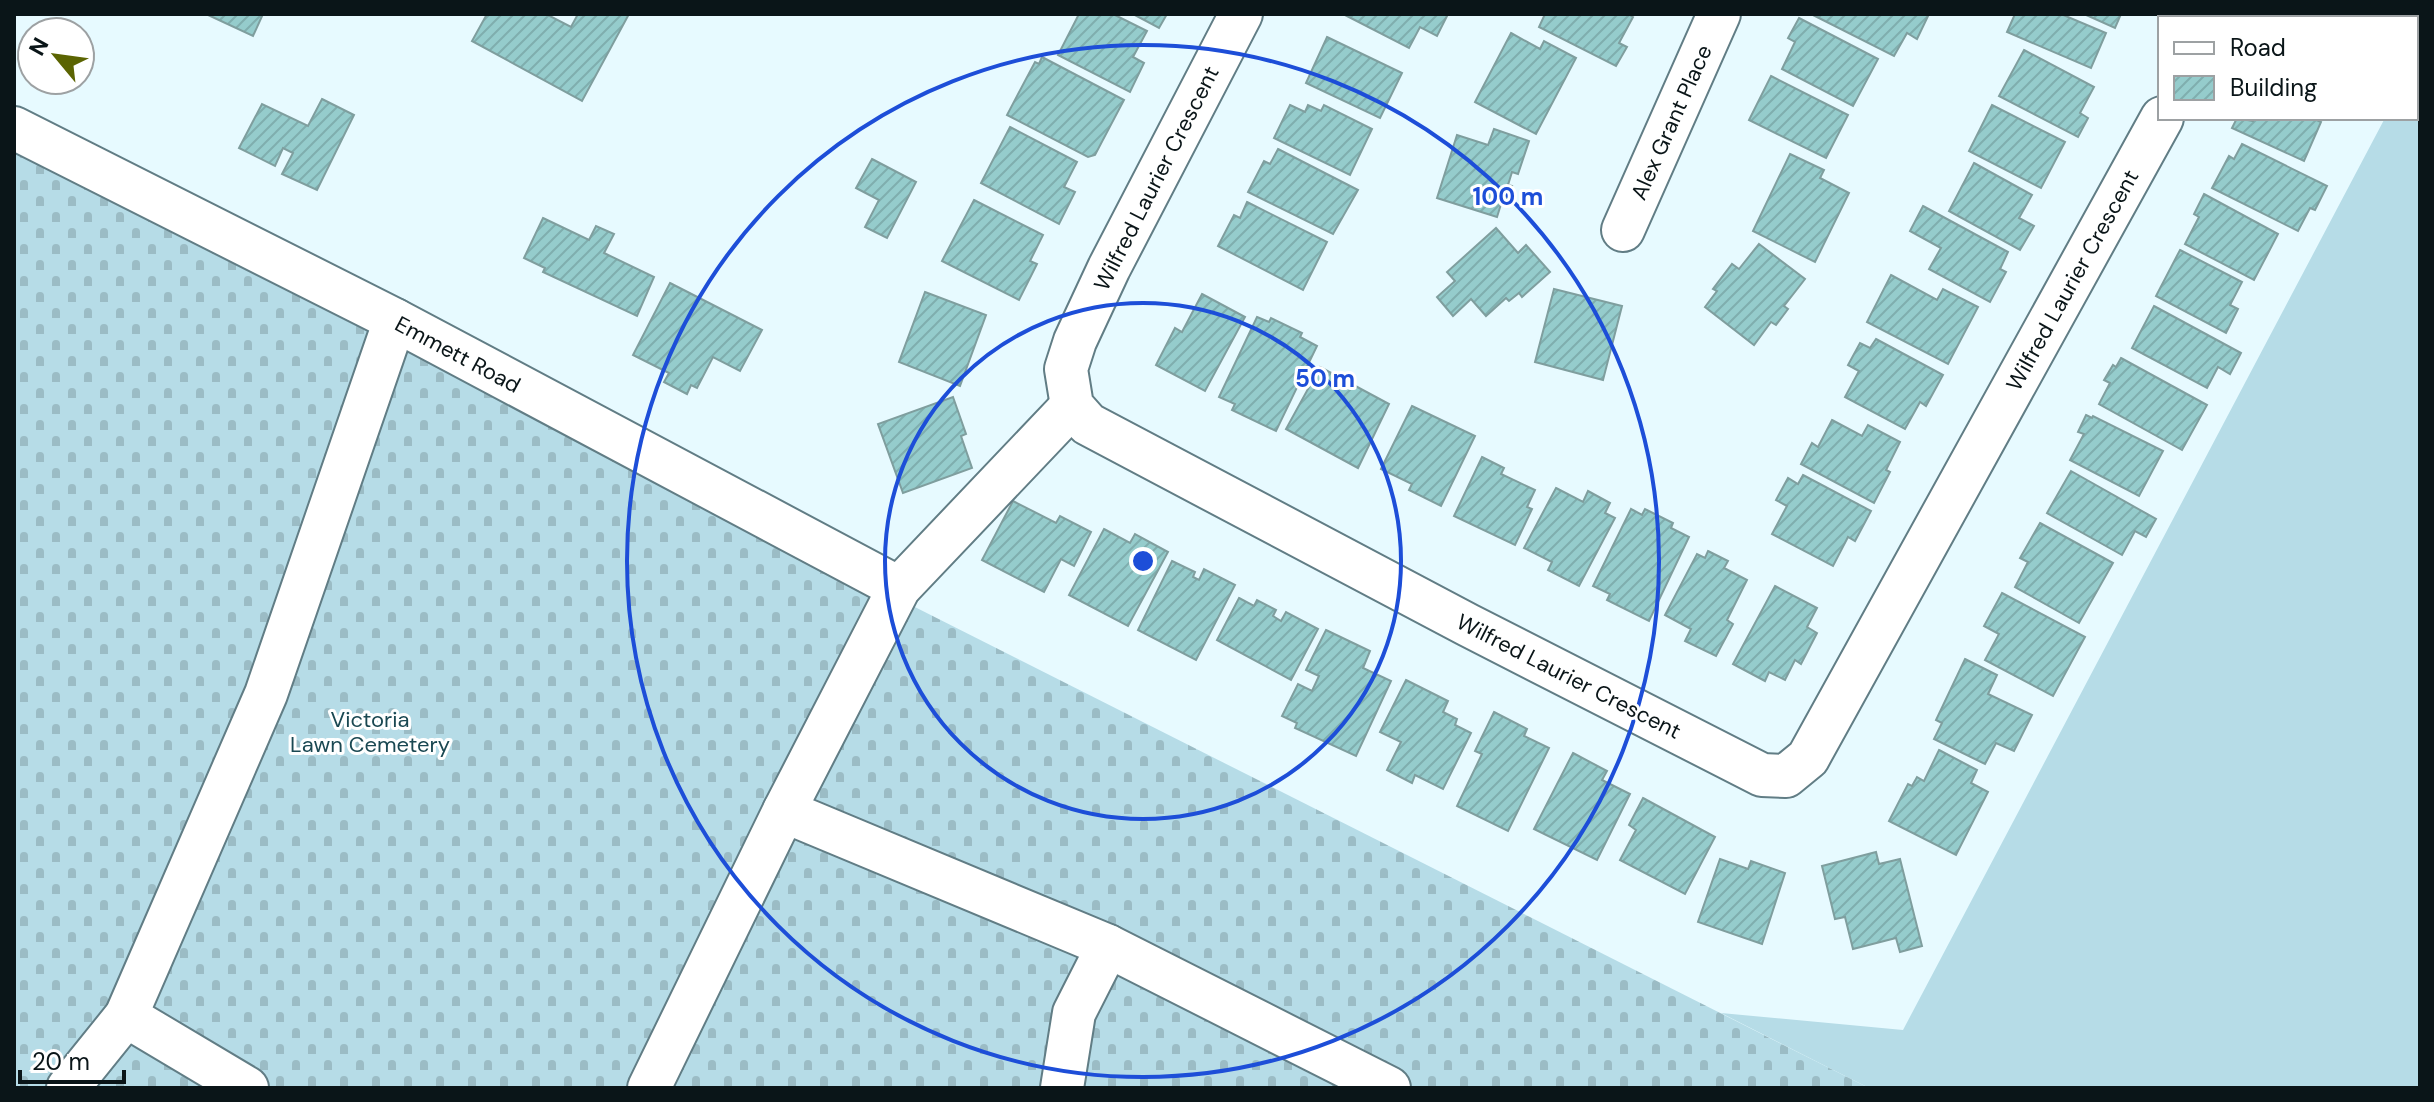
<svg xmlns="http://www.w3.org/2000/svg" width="2434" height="1102" viewBox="0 0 2434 1102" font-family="'DM Sans',sans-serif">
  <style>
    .grass { fill: #b6dce7 }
    .cemetery { fill: url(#cemetery-stones) }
    .building { fill: url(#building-hatch); stroke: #7f9e9e; stroke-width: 2 }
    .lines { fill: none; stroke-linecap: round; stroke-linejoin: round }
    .minor-casing { stroke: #617d85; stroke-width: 46 }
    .minor { stroke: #fff; stroke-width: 42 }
    .ring { fill: none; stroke: #1d4ed8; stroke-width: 4 }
    .labels { text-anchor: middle; stroke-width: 6; stroke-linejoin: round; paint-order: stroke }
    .street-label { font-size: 22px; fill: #0a1518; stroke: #fff }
    .park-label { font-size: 22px; fill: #1a4852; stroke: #fff }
    .centre { fill: #1d4ed8; stroke: #fff; stroke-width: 4 }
    .ring-label { font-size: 24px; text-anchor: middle; font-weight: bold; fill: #1d4ed8; stroke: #fff; stroke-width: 6; stroke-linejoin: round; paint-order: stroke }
  </style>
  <defs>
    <pattern id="cemetery-stones" width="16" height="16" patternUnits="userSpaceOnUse" patternTransform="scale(2)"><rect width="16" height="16" fill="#b6dce7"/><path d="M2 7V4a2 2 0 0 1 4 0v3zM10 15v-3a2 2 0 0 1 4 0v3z" fill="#9bbcc5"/></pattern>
    <pattern id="building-hatch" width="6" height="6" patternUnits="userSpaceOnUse" patternTransform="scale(2)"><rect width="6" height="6" fill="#95cccc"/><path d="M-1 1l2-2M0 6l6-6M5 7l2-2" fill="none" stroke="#7faeae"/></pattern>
  </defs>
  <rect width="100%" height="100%" fill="#e7faff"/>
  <polygon class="grass" points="2420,52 2420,1088 1869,1088 1721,1013 1903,1030 2385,118 2416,118 2416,59"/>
  <polygon class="cemetery" points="14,153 1869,1088 14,1088"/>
  <g class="building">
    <polygon points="206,14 263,14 253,36"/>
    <polygon points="487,14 546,14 571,27 578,14 629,14 582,101 472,41"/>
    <polygon points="1079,14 1113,14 1147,31 1133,57 1144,63 1130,92 1058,55"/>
    <polygon points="1133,14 1167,14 1159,28"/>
    <polygon points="1448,14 1437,36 1420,27 1409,48 1345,15"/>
    <polygon points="1545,14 1628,14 1633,17 1619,43 1627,47 1616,66 1539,27"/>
    <polygon points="1811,14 1929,14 1917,39 1907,33 1894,56"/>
    <polygon points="2015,14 2061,14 2106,33 2091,68 2007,32"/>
    <polygon points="2084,14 2121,14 2115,28"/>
    <polygon points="1799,18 1878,59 1853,106 1782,69 1795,42 1788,38"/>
    <polygon points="1511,33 1540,49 1544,41 1576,58 1536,134 1475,102"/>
    <polygon points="1327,37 1402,73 1380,118 1306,83"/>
    <polygon points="2024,50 2094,87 2080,113 2088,118 2078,137 1999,96"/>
    <polygon points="1042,57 1124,100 1095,155 1088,157 1007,115 1035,62 1039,64"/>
    <polygon points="1771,76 1848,115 1826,158 1749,120"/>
    <polygon points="322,99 354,115 317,190 282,174 293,153 283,148 275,166 239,148 262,104 308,126"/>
    <polygon points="1290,105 1305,112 1308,105 1321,111 1324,105 1372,129 1350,175 1274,138"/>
    <polygon points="1992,105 2065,142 2041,188 1969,151"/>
    <polygon points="2237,118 2253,121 2254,118 2312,118 2321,122 2304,161 2232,128"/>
    <polygon points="1010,127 1077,162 1064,187 1075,192 1059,224 981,183"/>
    <polygon points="1494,129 1529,141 1518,174 1512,172 1508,185 1512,186 1507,203 1502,201 1497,217 1437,198 1457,135 1488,145"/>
    <polygon points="2242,144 2327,186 2315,210 2310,208 2298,231 2212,188 2229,156 2234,159"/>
    <polygon points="1278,149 1358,190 1333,234 1248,192 1264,161 1270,164"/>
    <polygon points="1790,154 1824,170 1820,178 1849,193 1815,262 1753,231"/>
    <polygon points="872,159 916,182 887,238 865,227 879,200 856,188"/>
    <polygon points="1974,163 2032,195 2019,218 2034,226 2020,250 1949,211"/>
    <polygon points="2204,194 2278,234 2254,280 2185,244 2199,217 2194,214"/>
    <polygon points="974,200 1043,235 1030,261 1037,264 1019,300 942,261"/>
    <polygon points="1247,202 1327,242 1303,290 1218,246 1234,215 1240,218"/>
    <polygon points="1923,206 2008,252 2000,269 2006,272 1990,302 1929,269 1941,248 1910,231"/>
    <polygon points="543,218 589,240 596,226 614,234 604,253 654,277 637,316 543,272 545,268 524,258"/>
    <polygon points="1496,228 1518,253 1526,245 1550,272 1522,297 1519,293 1509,301 1506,298 1486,316 1471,299 1453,316 1437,297 1455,281 1447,272"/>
    <polygon points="1759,244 1805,279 1784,306 1788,309 1776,325 1771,322 1754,345 1705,307 1717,291 1713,289 1732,264 1739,269"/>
    <polygon points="2180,250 2242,282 2230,305 2238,309 2226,333 2156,296"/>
    <polygon points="1891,275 1937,300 1943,289 1978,307 1948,364 1867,322"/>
    <polygon points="670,283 762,330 740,371 713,357 697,388 691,385 687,394 664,382 669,373 633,355"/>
    <polygon points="1554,289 1622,306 1603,380 1535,362"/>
    <polygon points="925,292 986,315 960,386 899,362"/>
    <polygon points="1202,294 1245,317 1205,391 1156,365 1175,328 1182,332"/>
    <polygon points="2154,306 2241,353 2230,374 2218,367 2207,388 2132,348"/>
    <polygon points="1257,317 1269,322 1271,318 1302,333 1300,337 1317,346 1276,431 1232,410 1235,404 1219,397"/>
    <polygon points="1876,339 1943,375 1926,406 1920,402 1905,429 1845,397 1859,371 1848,365 1860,343 1870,348"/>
    <polygon points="2121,358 2207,405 2182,450 2099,404 2110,383 2104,380 2113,365 2116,367"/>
    <polygon points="1320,367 1389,404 1358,468 1286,429"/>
    <polygon points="953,397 966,434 961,436 972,468 903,493 878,424"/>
    <polygon points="1412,406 1475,436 1441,506 1409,490 1412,484 1381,469"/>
    <polygon points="2086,415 2092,418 2093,416 2163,451 2139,496 2070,460 2084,434 2078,432"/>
    <polygon points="1832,420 1862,436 1868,425 1900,442 1886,470 1890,472 1874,503 1801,464 1812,443 1818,447"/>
    <polygon points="1482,457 1504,468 1501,474 1535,490 1527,507 1532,509 1515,545 1454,516"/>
    <polygon points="2071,471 2156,519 2146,537 2135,531 2122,555 2047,513"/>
    <polygon points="1803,475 1871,511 1855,541 1848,537 1833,566 1772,534 1787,506 1776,500 1788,478 1798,484"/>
    <polygon points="1556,488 1583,502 1588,491 1610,503 1605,513 1615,518 1579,586 1548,570 1552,562 1524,548"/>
    <polygon points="1013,501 1056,523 1060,516 1091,532 1074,566 1061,559 1044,592 982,560"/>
    <polygon points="1631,509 1642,515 1645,509 1673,523 1671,528 1689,537 1649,621 1607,600 1610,594 1593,586"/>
    <polygon points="2040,523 2113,563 2079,623 2015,587 2028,562 2020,558"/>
    <polygon points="1104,529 1130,543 1135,534 1168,552 1128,626 1069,595"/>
    <polygon points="1708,551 1728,561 1724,568 1747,580 1727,620 1733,624 1716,656 1685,641 1691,629 1665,615 1697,554 1705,558"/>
    <polygon points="1172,561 1195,572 1193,577 1199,580 1204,569 1235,585 1196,660 1138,630"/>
    <polygon points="1775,586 1817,608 1807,627 1817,633 1801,664 1795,660 1785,680 1769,672 1765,681 1733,664"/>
    <polygon points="2002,593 2085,637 2053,696 1985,660 1999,634 1984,626"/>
    <polygon points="1239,598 1254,606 1257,600 1276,610 1273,616 1281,621 1286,612 1318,629 1291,680 1217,640"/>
    <polygon points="1326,630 1370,651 1363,668 1391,681 1356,756 1295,728 1297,723 1282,716 1298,684 1312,691 1319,676 1306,670"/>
    <polygon points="1965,659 1997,675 1988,694 2032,715 2014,751 1996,743 1985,764 1934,739 1942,723 1936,720"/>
    <polygon points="1406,680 1448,701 1443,712 1457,719 1455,725 1471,733 1443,789 1415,775 1412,783 1387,770 1401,742 1380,732"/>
    <polygon points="1494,712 1527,729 1524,736 1549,748 1508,831 1457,806 1482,754 1475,751"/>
    <polygon points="1939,750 1977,770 1971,783 1988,792 1956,855 1889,821 1908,784 1912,786 1917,777 1924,781"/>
    <polygon points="1573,753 1607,771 1602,780 1630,794 1597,860 1534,829"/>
    <polygon points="1643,798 1715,837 1685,894 1620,860 1636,830 1629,825"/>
    <polygon points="1876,852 1879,864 1900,859 1922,946 1900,952 1896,938 1853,949 1845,917 1835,919 1822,866"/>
    <polygon points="1720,859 1748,869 1751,861 1785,873 1762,944 1698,922"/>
  </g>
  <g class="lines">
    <g class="minor-casing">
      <g id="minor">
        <polyline points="1241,14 1109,268 1075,341 1066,369 1072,406 1088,424 1468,625 1762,775 1786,776 1808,758 2162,118"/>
        <polyline points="2208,18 2210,14"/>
        <polyline points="14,128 395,320 899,588"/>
        <polyline points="1623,230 1719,14"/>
        <polyline points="784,811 1108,946 1389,1088"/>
        <polyline points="126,1016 247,1088"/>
        <polyline points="68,1088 126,1016 266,694 395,320"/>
        <polyline points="649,1088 784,811 899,588 1072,406"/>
        <polyline points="1062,1088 1074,1013 1108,946"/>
      </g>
    </g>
    <use href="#minor" class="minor"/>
  </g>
  <g class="ring">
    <circle cx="1143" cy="561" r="258"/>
    <circle cx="1143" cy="561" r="516"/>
  </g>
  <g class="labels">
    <g class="street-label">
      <text transform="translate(1671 122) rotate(-66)" y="8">Alex Grant Place</text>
      <text transform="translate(1156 178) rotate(-63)" y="8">Wilfred Laurier Crescent</text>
      <text transform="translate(2072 280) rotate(-61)" y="8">Wilfred Laurier Crescent</text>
      <text transform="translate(458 354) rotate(28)" y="8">Emmett Road</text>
      <text transform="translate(1569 676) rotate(27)" y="8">Wilfred Laurier Crescent</text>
    </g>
    <g class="park-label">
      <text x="370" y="727">Victoria<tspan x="370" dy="25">Lawn Cemetery</tspan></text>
    </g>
  </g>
  <circle cx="1143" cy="561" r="12" class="centre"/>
  <g class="ring-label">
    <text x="1508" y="205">100 m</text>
    <text x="1325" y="387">50 m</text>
  </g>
  <rect width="2434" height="1102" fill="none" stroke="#0a1518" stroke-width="32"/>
  <rect x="2158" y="16" width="260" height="104" fill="#ffffff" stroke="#9da1a3" stroke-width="2"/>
  <rect x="2174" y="42" width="40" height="12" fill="#ffffff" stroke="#9da1a3" stroke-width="2"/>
  <text x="2230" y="56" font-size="24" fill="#0a1518">Road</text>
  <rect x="2174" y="76" width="40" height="24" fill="url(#building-hatch)" stroke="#9da1a3" stroke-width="2"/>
  <text x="2230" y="96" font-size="24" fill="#0a1518">Building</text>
  <g transform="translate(56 56) rotate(299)"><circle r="38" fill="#ffffff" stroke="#9da1a3" stroke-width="2"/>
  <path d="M0-6L14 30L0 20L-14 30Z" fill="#5b6402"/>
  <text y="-12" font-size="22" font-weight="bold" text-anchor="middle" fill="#0a1518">N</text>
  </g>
  <path d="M20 1070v12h104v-12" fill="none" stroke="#0a1518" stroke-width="4"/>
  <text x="32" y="1070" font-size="24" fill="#0a1518" stroke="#ffffff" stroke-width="6" paint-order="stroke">20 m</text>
</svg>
